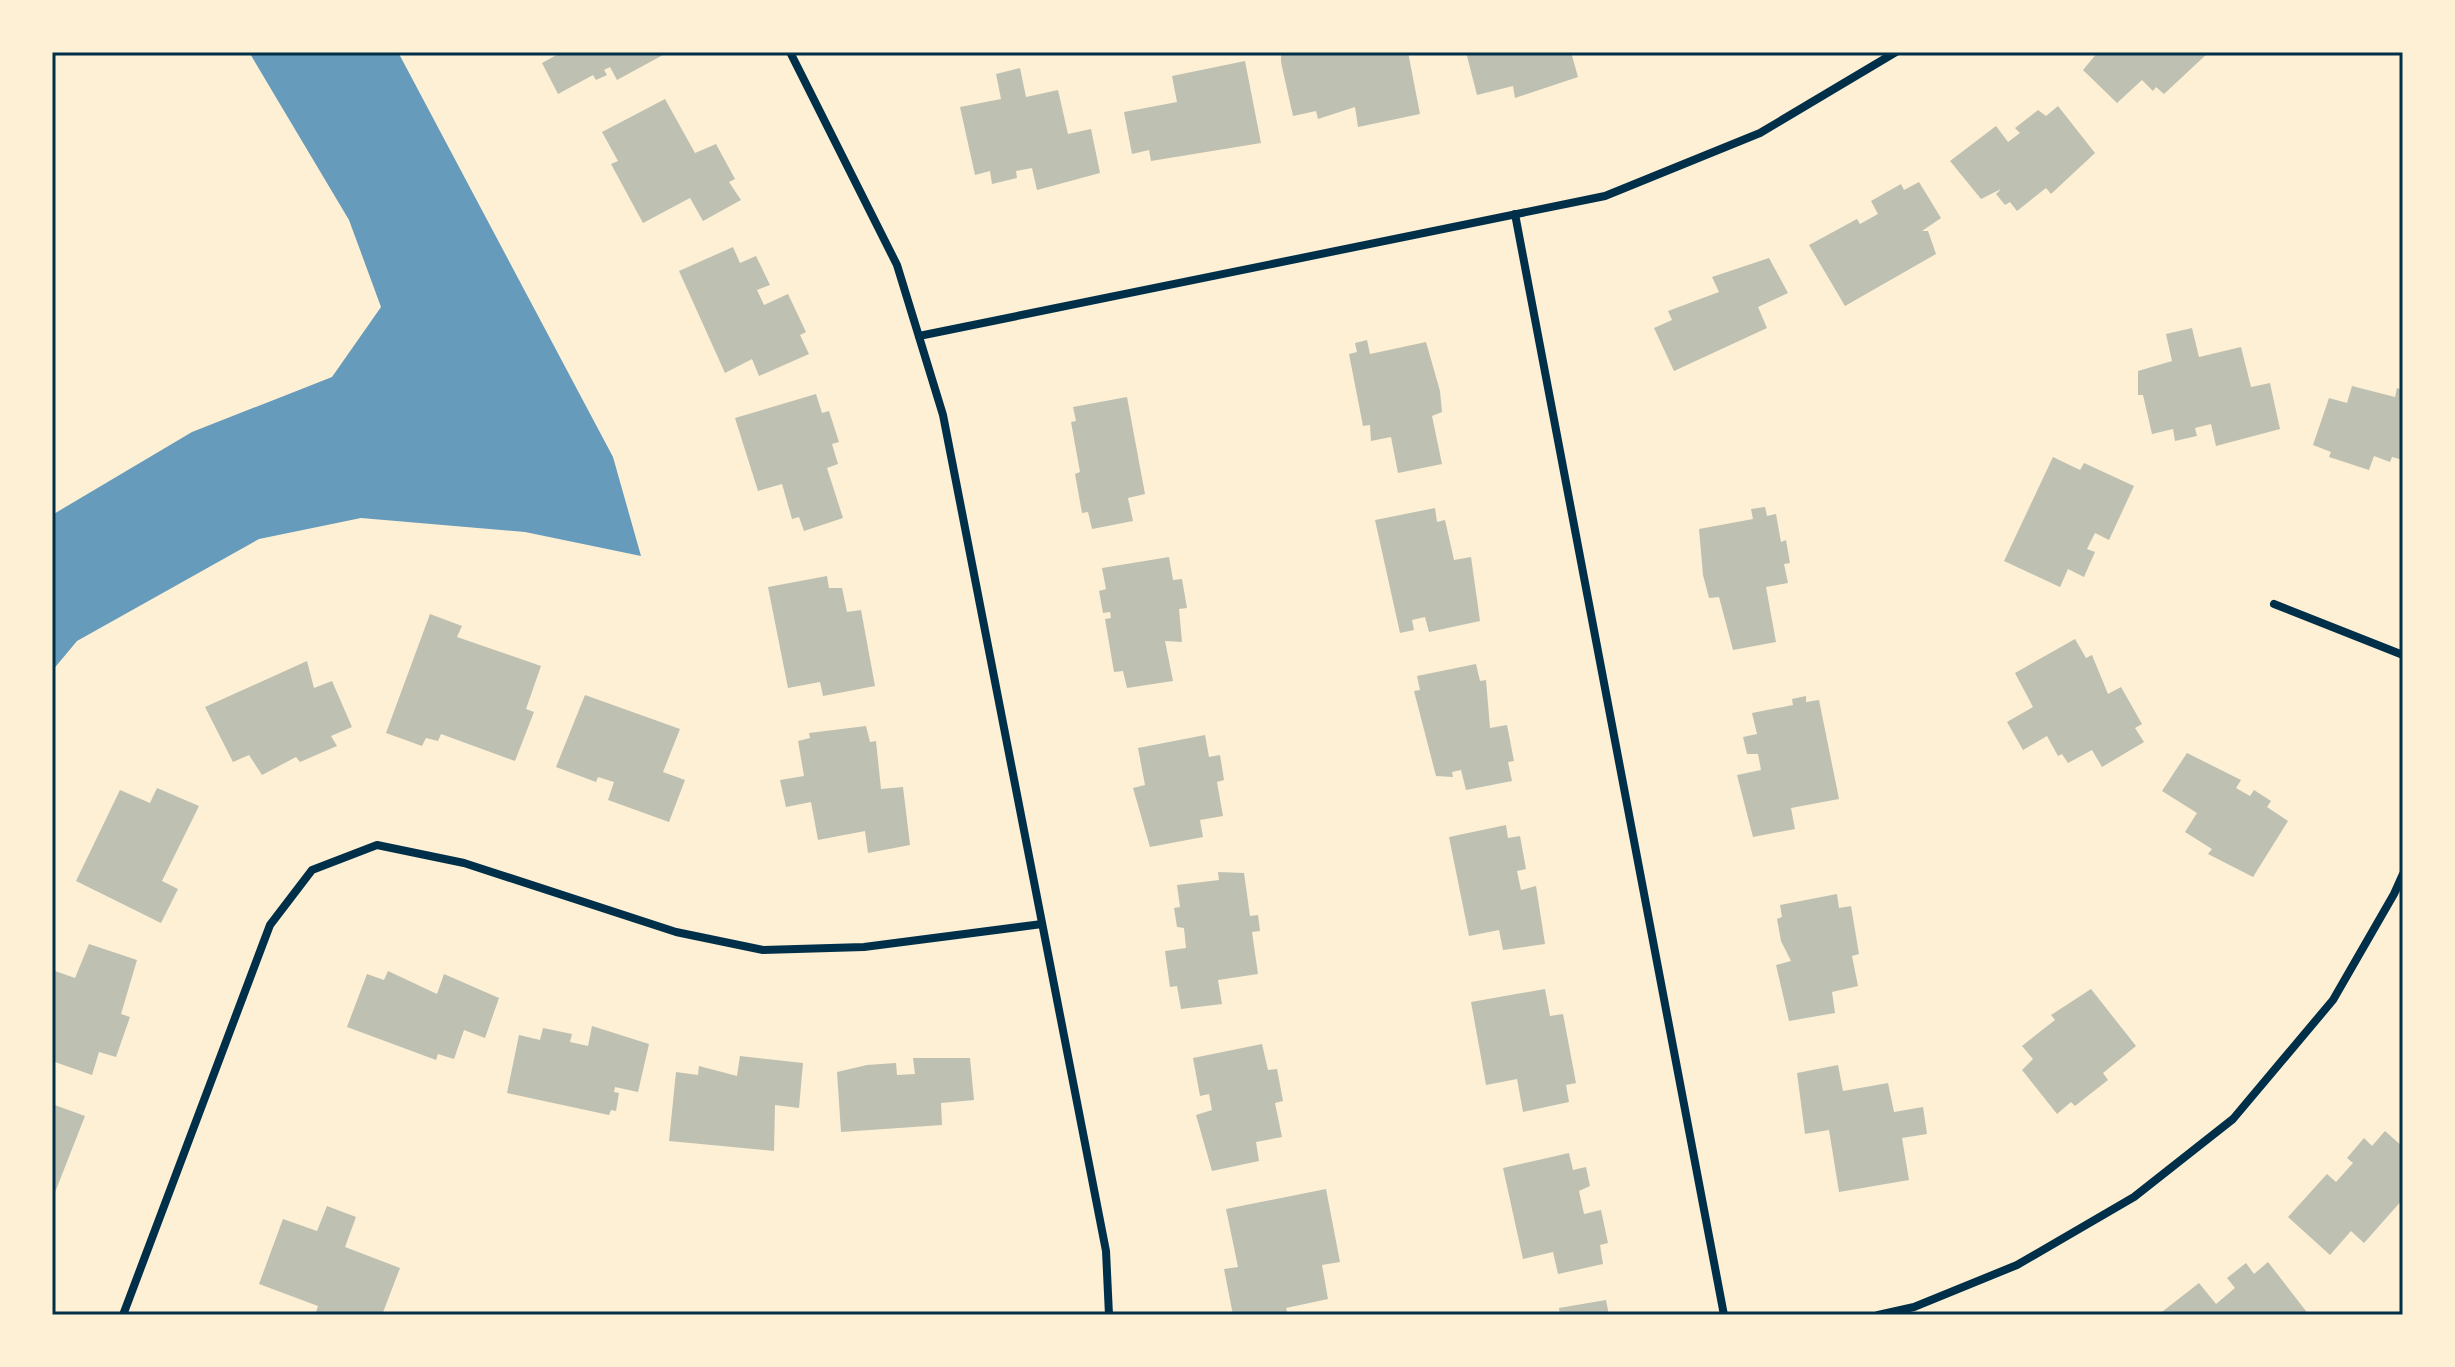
<svg xmlns="http://www.w3.org/2000/svg" width="2455" height="1367" viewBox="0 0 2455 1367" font-family="'DejaVu Sans',sans-serif">
  <style>
    .water { fill: #669bbc }
    .building { fill: #bec0b2 }
    .lines { fill: none; stroke-linecap: round; stroke-linejoin: round }
    .minor { stroke: #003049; stroke-width: 8 }
    .neatline { fill: none; stroke: #003049; stroke-width: 3 }
  </style>
  <rect width="100%" height="100%" fill="#fdf0d5"/>
  <polygon class="water" points="249,52 398,52 613,457 641,556 525,532 361,518 259,539 77,641 52,671 52,515 192,432 332,377 381,307 349,220"/>
  <g class="building">
    <polygon points="562,52 661,52 663,55 617,80 610,67 604,70 607,75 596,80 593,75 558,94 542,63"/>
    <polygon points="1281,52 1408,52 1420,114 1358,127 1355,107 1318,119 1316,111 1293,116 1281,62"/>
    <polygon points="1466,52 1571,52 1578,77 1515,98 1513,86 1477,95"/>
    <polygon points="2098,52 2209,52 2164,94 2156,87 2153,91 2142,80 2117,103 2083,70"/>
    <polygon points="1245,61 1261,143 1151,161 1149,150 1132,154 1124,112 1177,102 1172,76"/>
    <polygon points="1020,68 1026,97 1058,90 1068,134 1091,129 1100,173 1037,190 1032,168 1016,171 1017,178 992,184 990,171 975,175 960,107 1001,99 996,74"/>
    <polygon points="665,99 695,153 716,144 735,179 729,182 741,200 703,221 690,198 643,223 611,164 618,161 602,132"/>
    <polygon points="2058,106 2095,153 2051,194 2046,188 2017,211 2010,202 2005,205 1996,194 2001,189 1981,199 1950,161 1996,126 2008,142 2020,133 2015,128 2038,110 2046,116"/>
    <polygon points="1919,182 1941,218 1922,231 1928,231 1936,254 1845,306 1809,245 1857,219 1860,224 1878,214 1871,201 1901,184 1904,190"/>
    <polygon points="733,247 740,263 756,256 770,285 757,290 764,305 788,294 806,332 800,335 809,354 759,376 752,359 725,373 679,271"/>
    <polygon points="1769,258 1788,293 1758,307 1767,328 1674,371 1654,328 1672,320 1668,311 1719,292 1712,277"/>
    <polygon points="2192,328 2199,357 2241,347 2251,387 2270,383 2280,429 2216,446 2211,424 2195,428 2197,436 2175,441 2173,429 2152,434 2143,395 2138,395 2138,371 2172,361 2166,334"/>
    <polygon points="1367,340 1370,354 1426,342 1440,391 1442,412 1432,416 1442,464 1398,473 1391,437 1371,441 1370,425 1363,426 1349,354 1357,352 1355,343"/>
    <polygon points="2352,386 2395,397 2397,388 2403,390 2403,460 2392,457 2390,462 2374,456 2369,470 2329,457 2331,452 2313,445 2329,398 2347,403"/>
    <polygon points="816,394 822,413 829,411 839,442 832,444 838,464 827,468 843,518 804,531 799,517 792,519 782,484 758,491 735,418"/>
    <polygon points="1127,397 1145,494 1128,498 1133,521 1092,529 1088,512 1082,513 1075,474 1080,472 1071,422 1076,421 1073,407"/>
    <polygon points="2053,457 2080,470 2084,463 2134,486 2109,540 2095,533 2087,549 2095,552 2084,577 2068,569 2060,587 2004,561"/>
    <polygon points="1765,507 1767,516 1776,514 1781,542 1786,540 1790,563 1784,564 1788,583 1766,587 1776,642 1733,650 1719,597 1709,598 1703,575 1699,529 1753,519 1751,509"/>
    <polygon points="1435,508 1437,522 1445,520 1454,560 1471,557 1480,621 1429,632 1425,617 1412,620 1414,630 1400,633 1375,520"/>
    <polygon points="1169,557 1173,580 1182,579 1187,608 1179,609 1182,642 1165,641 1173,681 1127,688 1123,671 1114,672 1105,619 1111,618 1110,612 1103,613 1099,591 1106,589 1102,568"/>
    <polygon points="827,576 829,588 842,588 847,612 861,610 875,686 823,696 820,682 788,688 768,587"/>
    <polygon points="430,614 462,626 457,637 541,666 526,709 534,712 515,761 441,734 438,741 426,738 422,746 386,733"/>
    <polygon points="2075,639 2086,658 2092,655 2108,694 2121,687 2142,724 2135,728 2144,742 2102,767 2092,750 2068,763 2062,754 2058,756 2047,736 2023,750 2007,722 2033,707 2015,673"/>
    <polygon points="307,661 314,688 332,681 352,727 331,736 337,746 300,762 296,757 262,775 249,755 233,762 205,707"/>
    <polygon points="1476,664 1480,681 1486,680 1490,728 1507,725 1514,761 1508,762 1512,781 1466,790 1461,770 1452,772 1453,777 1436,776 1414,691 1420,690 1417,676"/>
    <polygon points="585,695 680,729 663,772 685,780 669,822 608,800 614,782 598,777 596,782 556,767"/>
    <polygon points="1806,696 1806,702 1819,700 1839,799 1791,808 1795,829 1753,837 1737,775 1761,770 1758,754 1747,754 1743,737 1757,734 1752,713 1793,705 1792,699"/>
    <polygon points="866,726 870,742 876,741 881,789 903,787 910,845 868,853 865,831 818,840 811,802 786,807 780,780 804,776 798,741 810,738 809,733"/>
    <polygon points="1205,735 1209,757 1220,755 1224,780 1217,782 1223,816 1200,820 1203,837 1150,847 1133,788 1145,785 1138,748"/>
    <polygon points="2187,753 2241,780 2236,788 2250,796 2254,790 2271,801 2267,807 2288,821 2253,877 2208,854 2212,849 2185,832 2197,813 2162,791"/>
    <polygon points="157,788 199,806 162,881 178,889 161,923 76,881 120,790 150,803"/>
    <polygon points="1506,825 1508,838 1520,836 1526,869 1517,871 1521,890 1536,886 1545,944 1503,950 1499,930 1469,936 1449,837"/>
    <polygon points="1218,872 1244,873 1250,916 1258,915 1260,931 1252,932 1258,974 1218,980 1222,1004 1181,1009 1177,986 1170,987 1165,951 1186,948 1184,928 1177,927 1174,908 1180,907 1177,885 1219,880"/>
    <polygon points="1837,894 1839,908 1851,906 1859,954 1852,956 1858,986 1832,992 1835,1013 1789,1021 1776,965 1791,961 1781,941 1777,919 1782,917 1780,905"/>
    <polygon points="89,944 137,960 121,1014 130,1017 116,1057 99,1052 92,1075 52,1061 52,980 55,971 75,978"/>
    <polygon points="388,971 437,994 444,974 499,998 485,1038 464,1030 454,1059 438,1054 436,1060 347,1027 367,974 384,980"/>
    <polygon points="1545,989 1550,1016 1563,1014 1576,1083 1566,1085 1569,1102 1523,1112 1517,1079 1486,1085 1471,1002"/>
    <polygon points="2091,989 2136,1046 2103,1073 2108,1080 2075,1106 2071,1102 2057,1114 2022,1070 2033,1059 2022,1046 2055,1020 2051,1015"/>
    <polygon points="592,1026 649,1044 638,1092 615,1087 614,1092 619,1093 616,1111 611,1110 609,1115 507,1093 519,1035 540,1040 543,1028 572,1034 570,1042 588,1046"/>
    <polygon points="1262,1044 1268,1070 1277,1069 1283,1101 1275,1103 1282,1137 1256,1142 1259,1161 1212,1171 1196,1115 1212,1110 1209,1094 1200,1096 1193,1058"/>
    <polygon points="740,1056 803,1063 799,1108 775,1105 774,1151 669,1141 676,1072 698,1075 699,1066 737,1076"/>
    <polygon points="913,1058 970,1058 974,1100 941,1103 942,1125 841,1132 837,1072 867,1065 896,1063 897,1075 915,1074"/>
    <polygon points="1838,1065 1843,1091 1888,1083 1894,1112 1923,1107 1927,1134 1902,1138 1909,1180 1839,1192 1829,1130 1805,1134 1797,1073"/>
    <polygon points="52,1104 85,1116 52,1200"/>
    <polygon points="2385,1131 2403,1147 2403,1199 2364,1243 2351,1231 2330,1255 2288,1217 2327,1174 2336,1182 2353,1163 2347,1158 2364,1138 2372,1146"/>
    <polygon points="1569,1153 1573,1170 1586,1167 1590,1186 1579,1191 1584,1214 1601,1210 1608,1243 1600,1245 1603,1264 1558,1274 1553,1252 1523,1259 1503,1168"/>
    <polygon points="1326,1189 1340,1262 1322,1265 1328,1299 1286,1308 1288,1315 1233,1315 1224,1269 1238,1267 1226,1209"/>
    <polygon points="327,1206 356,1217 345,1247 400,1268 382,1315 315,1315 318,1306 259,1284 283,1219 317,1231"/>
    <polygon points="2268,1262 2309,1315 2158,1315 2199,1283 2216,1304 2235,1288 2227,1278 2246,1263 2254,1274"/>
    <polygon points="1606,1300 1609,1315 1560,1315 1559,1308"/>
  </g>
  <g class="lines">
    <g class="minor">
      <polyline points="790,52 897,265 943,415 1106,1251 1109,1315"/>
      <polyline points="1515,214 1724,1315"/>
      <polyline points="919,336 1605,196 1760,133 1896,52"/>
      <polyline points="2274,604 2403,655"/>
      <polyline points="123,1315 270,925 312,870 377,845 464,863 676,932 763,950 864,947 1042,924"/>
      <polyline points="1878,1315 1914,1307 2017,1265 2134,1197 2233,1119 2333,1000 2394,894 2403,874"/>
    </g>
  </g>
  <rect width="2455" height="1367" fill="none" stroke="#fdf0d5" stroke-width="108"/>
  <rect x="54" y="54" width="2347" height="1259" class="neatline"/>
</svg>
